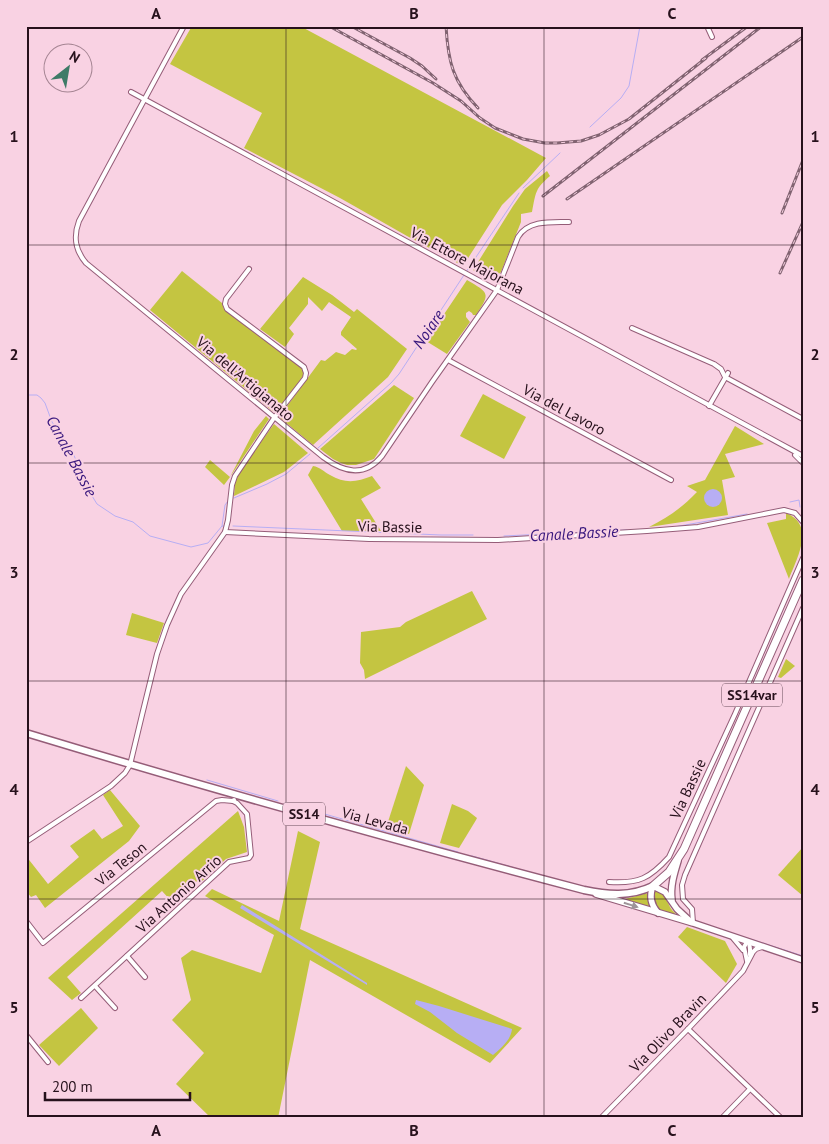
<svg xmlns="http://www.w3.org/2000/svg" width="829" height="1144" viewBox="0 0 829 1144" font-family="'PT Sans',sans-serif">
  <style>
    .green { fill: #c4c541 }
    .water { fill: #b7aef4 }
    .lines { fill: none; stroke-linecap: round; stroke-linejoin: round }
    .stream { stroke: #b7aef4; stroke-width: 1 }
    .street-casing { stroke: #955d78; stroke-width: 6 }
    .secondary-casing { stroke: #955d78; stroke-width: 8 }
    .primary-casing { stroke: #955d78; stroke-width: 9 }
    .highway-casing { stroke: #955d78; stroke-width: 9 }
    .street { stroke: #fff; stroke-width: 4 }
    .secondary { stroke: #fff; stroke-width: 5.5 }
    .primary { stroke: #fff; stroke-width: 6 }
    .highway { stroke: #fff; stroke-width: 7 }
    .rail-casing { stroke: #816371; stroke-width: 3 }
    .rail { stroke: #f9d2e3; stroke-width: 1; stroke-dasharray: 4; stroke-linecap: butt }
    .oneway { fill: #9e9499 }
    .grid { fill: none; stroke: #27111c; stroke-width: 1; stroke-opacity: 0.55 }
    .labels { text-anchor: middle; stroke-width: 4; stroke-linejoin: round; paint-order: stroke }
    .shield { fill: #f9d2e3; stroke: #664b58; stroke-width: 1 }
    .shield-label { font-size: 14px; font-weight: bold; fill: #27111c }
    .street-label { font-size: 15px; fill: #27111c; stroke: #f9d2e3 }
    .water-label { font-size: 16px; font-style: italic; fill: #38177d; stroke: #f9d2e3 }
    .neatline { fill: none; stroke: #27111c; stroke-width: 2 }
    .grid-label { font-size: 16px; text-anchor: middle; font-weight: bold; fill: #27111c }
  </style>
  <rect width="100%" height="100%" fill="#f9d2e3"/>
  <g class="green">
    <polygon points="192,26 300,26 546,158 527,180 502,205 463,266 407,236 340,198 244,148 262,113 170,64"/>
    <path d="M547 171 550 176C535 189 536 192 532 212L521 214V222L501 272 495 278 488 277 473 270 513 206 525 189Z"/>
    <polygon points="182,271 222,303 224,309 302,368 304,373 303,376 276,414 150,310"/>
    <polygon points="303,277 332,295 354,312 357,309 407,349 388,377 313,445 279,417 321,360 325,361 336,352 345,355 352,349 356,350 357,349 341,335 341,332 351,317 329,302 322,311 308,297 308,304 289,328 294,334 285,347 260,329"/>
    <path d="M467 280C489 293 491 293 476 315H473L472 313 469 311 466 313V317L470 322 447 354 426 341Z"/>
    <polygon points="394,385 414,398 374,459 356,465 347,465 341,463 333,459 320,449"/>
    <polygon points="483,394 526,417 504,459 460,436"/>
    <polygon points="266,416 269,419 230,477 224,485 205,467 210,460 230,477 254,431"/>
    <polygon points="274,424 308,453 284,472 234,496 235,482 237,475"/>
    <path d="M735 426 764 444 725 454 735 477 722 480 728 515 649 527C668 517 682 508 697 492L687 486 705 480Z"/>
    <path d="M313 466C320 467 324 472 330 475 345 484 357 482 372 476L381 488 361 499 381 531H342L308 475Z"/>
    <path d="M786 513C816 525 797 558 789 579L767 523 786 519Z"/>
    <polygon points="472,591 487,619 365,679 364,670 360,663 361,632 400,627 406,622"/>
    <polygon points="132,613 164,623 157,643 126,635"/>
    <polygon points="786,659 795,666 781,678 778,677"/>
    <polygon points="406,766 424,785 409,834 386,828"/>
    <polygon points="110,790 140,826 129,841 45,908 36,895 31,897 26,891 26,856 48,884 79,857 70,846 94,829 102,839 123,826 103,795"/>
    <polygon points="452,804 468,811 477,818 476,820 459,848 440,843"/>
    <polygon points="238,811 244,827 247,852 226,859 200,883 197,881 173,903 162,891 67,977 81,993 72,1000 48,978"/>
    <polygon points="298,831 320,842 300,929 522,1028 490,1063 310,960 278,1118 211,1118 176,1084 204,1053 172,1020 191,1000 181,958 192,950 261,973 274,935 205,896 212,889 279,921"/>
    <polygon points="803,847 803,896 778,875"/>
    <path d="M654 890C666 893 666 901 672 910 673 911 677 915 678 916 662 911 651 911 654 890Z"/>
    <polygon points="648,893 651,908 626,900 625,899"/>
    <polygon points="687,927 725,941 737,964 726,983 678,937"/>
    <polygon points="81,1008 98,1028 59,1066 39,1045"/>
  </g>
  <g class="water">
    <circle cx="713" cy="498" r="9"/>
    <polygon points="242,905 367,983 367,985 240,908"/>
    <path d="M416 1000 439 1006 512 1029C511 1040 501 1048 493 1055L457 1033 430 1012 415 1004Z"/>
  </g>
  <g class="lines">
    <g class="stream">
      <polyline points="590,127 621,98 629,86 640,26"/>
      <polyline points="523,188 560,153"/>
      <polyline points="466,272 519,193"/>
      <polyline points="26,395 37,395 41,398 45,403 52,422 70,446 89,491 97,504 115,516 133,522 150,536 191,547 208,543 222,526 224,526"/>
      <polyline points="318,448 391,383 399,374 464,275"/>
      <polyline points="234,498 267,484 286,474 310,454"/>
      <polyline points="790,502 799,500 800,507"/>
      <polyline points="222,526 225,505 228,501"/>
      <polyline points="233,526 441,535 473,535"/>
      <polyline points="674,527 747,514"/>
      <polyline points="504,536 627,530"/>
      <polyline points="207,780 278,801"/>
      <polyline points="286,803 458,852"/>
      <polyline points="472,856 547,877"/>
      <polyline points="750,939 803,956"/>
    </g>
    <g class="street-casing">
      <g id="street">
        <path d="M184 26 79 221C73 237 75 250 86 263L323 457C343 472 364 478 382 456L432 382 497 290 518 237C528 220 551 222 569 222"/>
        <polyline points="707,26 712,37"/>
        <polyline points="131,92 803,456"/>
        <polyline points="632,328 714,364 721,369 725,377 803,419"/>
        <polyline points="448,360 671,480"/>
        <polyline points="709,406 728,373"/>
        <polyline points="795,455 803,463"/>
        <polyline points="225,532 369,539 498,540 647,531 698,527 784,510 795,513 803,522"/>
        <polyline points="26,842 111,786 125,773 130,765 142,715 157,654 167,625 181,594 225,532 228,520 232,485 235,476 274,418 305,378 306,373 304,367 227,309 225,304 226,299 249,269"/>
        <path d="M609 882C639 884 650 878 669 857L735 714 803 558"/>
        <polyline points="26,921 43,943 216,801 222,800 233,801 234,800"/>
        <polyline points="693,923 692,909 683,899 682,885 685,875 803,608"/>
        <polyline points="733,938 743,950"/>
        <polyline points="747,942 744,947 747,961"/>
        <polyline points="749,942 750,949 750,955"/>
        <polyline points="127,956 145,977"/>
        <polyline points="95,986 115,1008"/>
        <polyline points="81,998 229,862 249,858 251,855 247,814 237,803 233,801"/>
        <polyline points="688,1029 781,1118"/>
        <polyline points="26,1035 48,1062"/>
        <polyline points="601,1118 688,1029 743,971 753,952 756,949 762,947"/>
        <polyline points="722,1118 750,1089"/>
      </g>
    </g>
    <g class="secondary-casing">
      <g id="secondary">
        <polyline points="596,894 693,923 803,960"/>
        <path d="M672 900C670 887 674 874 678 861"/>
        <path d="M658 913C651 905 649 896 653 886L665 892 677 909 691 922"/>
      </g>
    </g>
    <g class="primary-casing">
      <path id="primary" d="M26 733C211 789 397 841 584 890 608 895 630 897 653 886"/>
    </g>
    <g class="highway-casing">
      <polyline id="highway" points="653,886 669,872 684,849 803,580"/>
    </g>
    <use href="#street" class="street"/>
    <use href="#secondary" class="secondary"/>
    <use href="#primary" class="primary"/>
    <use href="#highway" class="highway"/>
    <g class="rail-casing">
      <g id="rail">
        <polyline points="329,26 433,83 461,101 480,118 495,128 523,139 545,143 557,143 581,141 599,135 629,119 706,58"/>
        <polyline points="351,26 410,58 422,66 436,79"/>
        <path d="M446 26C448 62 453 82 478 108"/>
        <polyline points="702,60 748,26"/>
        <polyline points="543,196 762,26"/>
        <polyline points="567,199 803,37"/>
        <polyline points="782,213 803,160"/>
        <polyline points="780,273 803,222"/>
      </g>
    </g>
    <use href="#rail" class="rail"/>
  </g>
  <defs><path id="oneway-solid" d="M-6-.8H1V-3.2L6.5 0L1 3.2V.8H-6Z" transform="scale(1.25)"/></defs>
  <use class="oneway" href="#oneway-solid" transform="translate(631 905) rotate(17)"/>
  <path class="grid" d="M286 26V1118M544 26V1118M26 245H803M26 463H803M26 681H803M26 899H803"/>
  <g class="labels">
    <g class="shield">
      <rect x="722" y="683.5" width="60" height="23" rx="4"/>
      <rect x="283" y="802.5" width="42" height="23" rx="4"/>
    </g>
    <g class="shield-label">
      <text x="752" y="700">SS14var</text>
      <text x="304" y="819">SS14</text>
    </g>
    <g class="street-label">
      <text transform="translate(467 261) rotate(28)" y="5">Via Ettore Majorana</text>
      <text transform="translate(245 379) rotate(40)" y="5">Via dell'Artigianato</text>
      <text transform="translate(564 410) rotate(28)" y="5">Via del Lavoro</text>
      <text transform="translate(390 527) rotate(1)" y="5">Via Bassie</text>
      <text transform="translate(688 789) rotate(-65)" y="5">Via Bassie</text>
      <text transform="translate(375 821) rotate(15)" y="5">Via Levada</text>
      <text transform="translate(121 864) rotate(-39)" y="5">Via Teson</text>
      <text transform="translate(179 894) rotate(-42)" y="5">Via Antonio Arrio</text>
      <text transform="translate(668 1033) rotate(-46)" y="5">Via Olivo Bravin</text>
    </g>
    <g class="water-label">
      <text transform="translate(428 329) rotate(-56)" y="6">Noiare</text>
      <text transform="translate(72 456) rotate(62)" y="6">Canale Bassie</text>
      <text transform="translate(574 533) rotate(-3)" y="6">Canale Bassie</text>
    </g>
  </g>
  <rect width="829" height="1144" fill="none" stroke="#f9d2e3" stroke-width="55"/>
  <g transform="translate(68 68) rotate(31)"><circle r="24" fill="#f9d2e3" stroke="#a58593"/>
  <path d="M0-4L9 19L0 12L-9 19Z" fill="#3e7b67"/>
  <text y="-8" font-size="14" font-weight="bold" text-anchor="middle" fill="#27111c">N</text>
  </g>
  <path d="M45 1092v8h145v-8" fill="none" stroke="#27111c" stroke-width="2.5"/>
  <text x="52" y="1092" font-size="15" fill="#27111c" stroke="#f9d2e3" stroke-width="4" paint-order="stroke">200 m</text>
  <rect x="28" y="28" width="774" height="1088" class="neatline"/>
  <g class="grid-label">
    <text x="156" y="19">A</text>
    <text x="414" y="19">B</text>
    <text x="672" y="19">C</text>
    <text x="14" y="142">1</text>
    <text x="815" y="142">1</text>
    <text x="14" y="360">2</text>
    <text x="815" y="360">2</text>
    <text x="14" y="578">3</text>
    <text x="815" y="578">3</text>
    <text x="14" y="795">4</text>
    <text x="815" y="795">4</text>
    <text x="14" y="1013">5</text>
    <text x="815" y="1013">5</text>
    <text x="156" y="1136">A</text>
    <text x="414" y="1136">B</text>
    <text x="672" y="1136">C</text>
  </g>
</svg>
